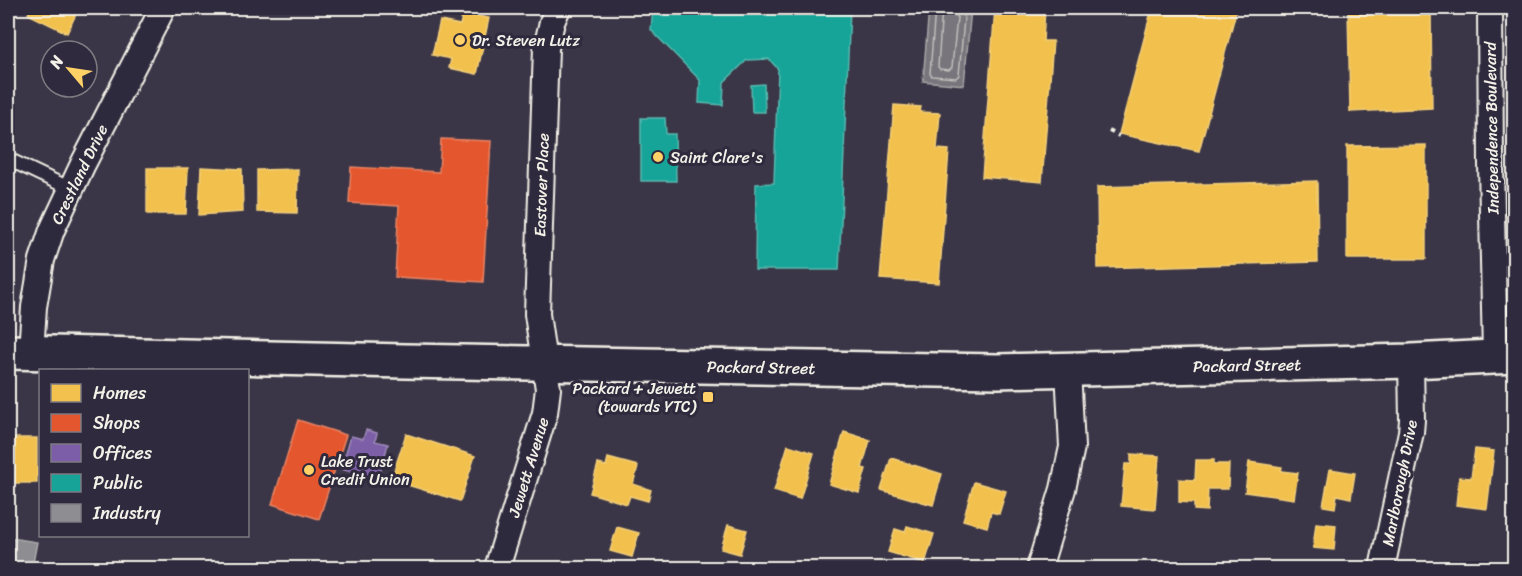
<svg xmlns="http://www.w3.org/2000/svg" width="1522" height="576" viewBox="0 0 1522 576" font-family="Sriracha,sans-serif">
  <style>
    .water { fill: #78747b; stroke: #aaa6a7; stroke-width: 1.5 }
    .homes { fill: #f2c14e; stroke: #f3cf7c; stroke-width: 1.5 }
    .shops { fill: #e4572e; stroke: #e98566; stroke-width: 1.5 }
    .offices { fill: #7b5ea7; stroke: #9f8aba; stroke-width: 1.5 }
    .public { fill: #17a398; stroke: #59bab0; stroke-width: 1.5 }
    .industry { fill: #8d8d92; stroke: #acabac; stroke-width: 1.5 }
    .lines { fill: none; stroke-linecap: round; stroke-linejoin: round }
    .shore { stroke: #c2bfbc; stroke-width: 1.5 }
    .lane-casing { stroke: #f4f1e8; stroke-width: 16 }
    .street-casing { stroke: #f4f1e8; stroke-width: 28 }
    .secondary-casing { stroke: #f4f1e8; stroke-width: 38 }
    .path { stroke: #f4f1e8; stroke-width: 4; stroke-dasharray: 4.5 4.5; stroke-linecap: butt }
    .lane { stroke: #2f2a3d; stroke-width: 12 }
    .street { stroke: #2f2a3d; stroke-width: 24 }
    .secondary { stroke: #2f2a3d; stroke-width: 33 }
    .poi-dot { fill: #ffd166; stroke: #2f2a3d; stroke-width: 2 }
    .labels { text-anchor: middle; stroke-width: 6; stroke-linejoin: round; paint-order: stroke }
    .poi-label { font-size: 16px; fill: #f4f1e8; stroke: #2f2a3d; text-anchor: start }
    .street-label { font-size: 16px; fill: #f4f1e8; stroke: #2f2a3d }
  </style>
  <rect width="100%" height="100%" fill="#3b3647"/>
  <filter id="ink" filterUnits="userSpaceOnUse"><feTurbulence type="fractalNoise" baseFrequency=".0167" numOctaves="2"/><feDisplacementMap in="SourceGraphic" scale="12" xChannelSelector="R" yChannelSelector="G"/><feConvolveMatrix kernelMatrix="1 2 1 2 8 2 1 2 1" color-interpolation-filters="sRGB"/></filter>
  <g filter="url(#ink)">
    <polygon class="water" points="929,8 971,8 964,85 923,81"/>
    <g class="homes">
      <polygon points="31,8 79,8 67,33 28,14"/>
      <polygon points="995,8 1045,8 1043,41 1053,41 1042,182 982,177"/>
      <polygon points="1152,8 1237,8 1199,151 1119,134"/>
      <polygon points="1348,8 1431,8 1432,108 1350,112"/>
      <polygon points="463,13 489,18 477,74 449,68 451,59 432,55 440,21 460,25"/>
      <polygon points="894,105 921,107 920,112 940,113 937,149 949,150 939,283 880,279"/>
      <polygon points="1426,145 1426,259 1347,259 1347,146"/>
      <polygon points="201,167 242,169 243,212 199,215"/>
      <polygon points="147,168 188,168 186,214 147,214"/>
      <polygon points="298,169 297,213 257,212 257,170"/>
      <polygon points="1317,181 1318,262 1098,268 1097,187"/>
      <polygon points="844,432 870,440 862,468 866,469 859,493 829,484"/>
      <polygon points="406,434 475,456 460,501 391,480"/>
      <rect x="8" y="438" width="29" height="45"/>
      <polygon points="788,445 814,453 800,499 774,491"/>
      <polygon points="1475,449 1494,451 1487,509 1456,505 1459,477 1471,478"/>
      <polygon points="1131,454 1159,456 1155,509 1121,506 1125,464 1131,464"/>
      <polygon points="608,458 638,466 633,484 651,490 648,501 630,496 627,504 590,493 598,464 606,466"/>
      <polygon points="891,458 942,474 933,505 881,490"/>
      <polygon points="1196,460 1214,460 1214,464 1229,464 1228,489 1208,489 1207,511 1194,510 1194,503 1179,502 1179,479 1195,480"/>
      <polygon points="1249,462 1282,467 1281,471 1298,473 1294,499 1245,492"/>
      <polygon points="1330,469 1355,473 1351,498 1337,495 1335,508 1323,506"/>
      <polygon points="1514,473 1514,508 1510,507"/>
      <polygon points="974,482 1006,491 999,514 991,512 987,527 963,520"/>
      <polygon points="1316,523 1336,525 1334,550 1313,548"/>
      <polygon points="728,525 747,530 740,554 721,549"/>
      <polygon points="907,526 934,534 925,563 888,552 895,529 905,532"/>
      <polygon points="617,527 639,533 632,557 610,551"/>
    </g>
    <g class="shops">
      <polygon points="441,139 491,141 483,282 395,277 399,206 349,203 351,167 439,172"/>
      <polygon points="298,420 346,435 319,519 272,504"/>
    </g>
    <polygon class="offices" points="366,430 377,433 375,441 388,444 378,480 341,469 351,436 363,439"/>
    <g class="public">
      <polygon points="654,8 850,8 839,270 755,270 756,184 774,183 778,69 769,59 747,60 724,82 723,105 699,103 700,80 651,30 653,9"/>
      <polygon points="764,84 765,112 752,112 751,85"/>
      <polygon points="641,118 665,118 666,134 675,134 676,181 641,181"/>
    </g>
    <polygon class="industry" points="11,538 37,542 32,568 8,565"/>
    <g class="lines">
      <g class="shore">
        <polyline points="935,8 930,74 932,76 956,78 959,75 965,8"/>
        <polyline points="942,8 938,67 940,69 949,70 952,67 958,8"/>
      </g>
      <g class="lane-casing">
        <polyline id="lane" points="8,159 71,189"/>
      </g>
      <g class="street-casing">
        <g id="street">
          <polyline points="1490,8 1491,165 1495,356"/>
          <polyline points="31,352 34,307 42,260 52,230 83,164 163,8"/>
          <polyline points="497,568 545,413 548,389 537,314 546,48 552,22 558,8"/>
          <polyline points="1039,568 1063,489 1072,447 1068,369"/>
          <polyline points="1382,568 1411,432 1412,420 1411,361"/>
        </g>
      </g>
      <g class="secondary-casing">
        <polyline id="secondary" points="8,352 405,361 998,371 1411,361 1514,356"/>
      </g>
      <polyline class="path" points="1109,131 1119,136"/>
      <use href="#lane" class="lane"/>
      <use href="#street" class="street"/>
      <use href="#secondary" class="secondary"/>
    </g>
  </g>
  <g class="poi-dot">
    <circle cx="460" cy="40" r="6"/>
    <circle cx="658" cy="157" r="6"/>
    <rect x="702" y="391" width="12" height="12" rx="3"/>
    <circle cx="309" cy="470" r="6"/>
  </g>
  <g class="labels">
    <g class="poi-label">
      <text x="472" y="46">Dr. Steven Lutz</text>
      <text x="670" y="163">Saint Clare's</text>
      <text x="696" y="394" text-anchor="end">Packard + Jewett<tspan x="696" dy="18">(towards YTC)</tspan></text>
      <text x="321" y="467">Lake Trust<tspan x="321" dy="18">Credit Union</tspan></text>
    </g>
    <g class="street-label">
      <text transform="translate(1491 128) rotate(-91)" y="6">Independence Boulevard</text>
      <text transform="translate(79 174) rotate(-64)" y="6">Crestland Drive</text>
      <text transform="translate(541 185) rotate(-88)" y="6">Eastover Place</text>
      <text transform="translate(1247 365) rotate(-1)" y="6">Packard Street</text>
      <text transform="translate(761 367) rotate(1)" y="6">Packard Street</text>
      <text transform="translate(528 467) rotate(-73)" y="6">Jewett Avenue</text>
      <text transform="translate(1399 483) rotate(-79)" y="6">Marlborough Drive</text>
    </g>
  </g>
  <rect width="1522" height="576" fill="none" stroke="#2f2a3d" stroke-width="30"/>
  <rect x="15" y="15" width="1492" height="546" fill="none" stroke="#f4f1e8" stroke-width="2" filter="url(#ink)"/>
  <rect x="39" y="369" width="210" height="168" fill="#2f2a3d" stroke="#7e7a81" stroke-width="1.5"/>
  <rect x="51" y="384" width="30" height="18" fill="#f2c14e" stroke="#7e7a81" stroke-width="1.5"/>
  <text x="93" y="399" font-size="18" fill="#f4f1e8">Homes</text>
  <rect x="51" y="414" width="30" height="18" fill="#e4572e" stroke="#7e7a81" stroke-width="1.5"/>
  <text x="93" y="429" font-size="18" fill="#f4f1e8">Shops</text>
  <rect x="51" y="444" width="30" height="18" fill="#7b5ea7" stroke="#7e7a81" stroke-width="1.5"/>
  <text x="93" y="459" font-size="18" fill="#f4f1e8">Offices</text>
  <rect x="51" y="474" width="30" height="18" fill="#17a398" stroke="#7e7a81" stroke-width="1.5"/>
  <text x="93" y="489" font-size="18" fill="#f4f1e8">Public</text>
  <rect x="51" y="504" width="30" height="18" fill="#8d8d92" stroke="#7e7a81" stroke-width="1.5"/>
  <text x="93" y="519" font-size="18" fill="#f4f1e8">Industry</text>
  <g transform="translate(69 69) rotate(299)"><circle r="28" fill="#2f2a3d" stroke="#7e7a81" stroke-width="1.5"/>
  <path d="M0-4.5L10 22L0 15L-10 22Z" fill="#ffd166"/>
  <text y="-9" font-size="16" font-weight="bold" text-anchor="middle" fill="#f4f1e8">N</text>
  </g>
</svg>
